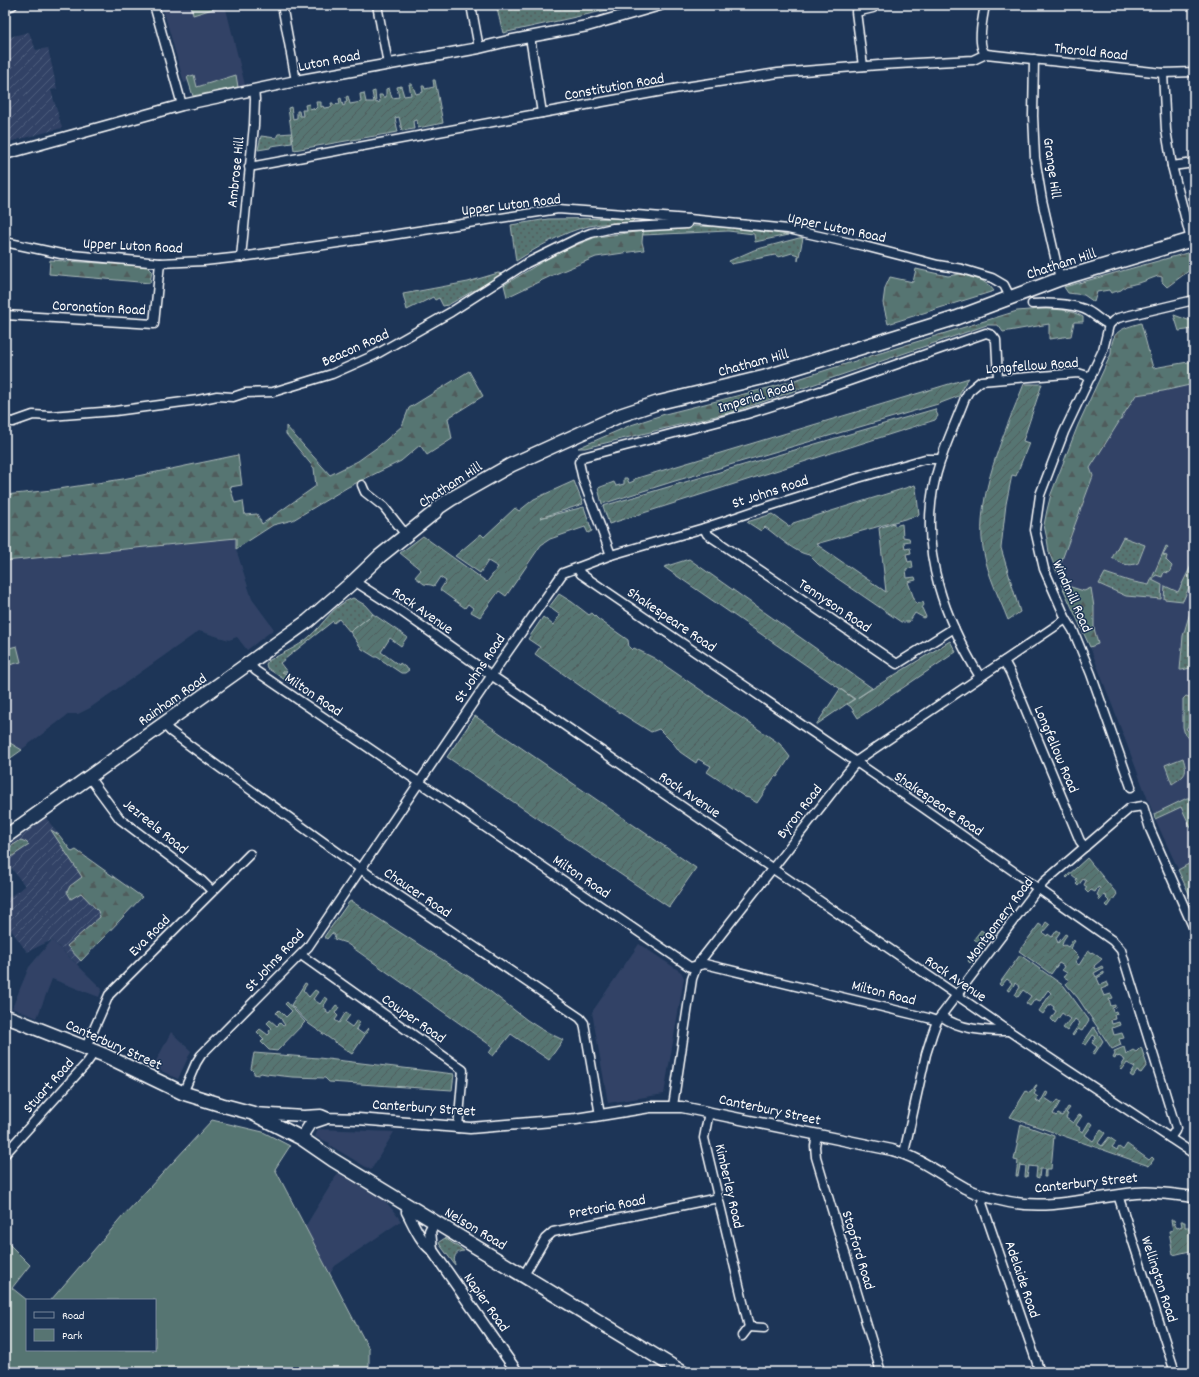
<svg xmlns="http://www.w3.org/2000/svg" width="1199" height="1377" viewBox="0 0 1199 1377" font-family="Dekko,sans-serif">
  <style>
    .built { fill: #314366 }
    .industrial { fill: url(#industrial-furrows) }
    .grass { fill: url(#grass-dots); stroke: #abbab8 }
    .forest { fill: url(#forest-firs); stroke: #abbab8 }
    .park { fill: #577472; stroke: #abbab8 }
    .garden { fill: url(#garden-furrows); stroke: #abbab8 }
    .lines { fill: none; stroke-linecap: round; stroke-linejoin: round }
    .minor-casing { stroke: #fff; stroke-width: 11 }
    .tertiary-casing { stroke: #fff; stroke-width: 13 }
    .primary-casing { stroke: #fff; stroke-width: 16 }
    .minor { stroke: #1d3557; stroke-width: 8 }
    .tertiary { stroke: #1d3557; stroke-width: 10 }
    .primary { stroke: #1d3557; stroke-width: 13 }
    .labels { text-anchor: middle; stroke-width: 3; stroke-linejoin: round; paint-order: stroke }
    .street-label { font-size: 15px; fill: #fff; stroke: #1d3557 }
  </style>
  <defs>
    <pattern id="industrial-furrows" width="10" height="10" patternUnits="userSpaceOnUse"><rect width="10" height="10" fill="#314366"/><path d="M-1 1l2-2M0 10L10 0M9 11l2-2" fill="none" stroke="#505f7d"/></pattern>
    <pattern id="grass-dots" width="8" height="8" patternUnits="userSpaceOnUse"><rect width="8" height="8" fill="#577472"/><path d="M2 2h.1M6 6h.1" fill="none" stroke="#505c5b" stroke-width="1.8" stroke-linecap="round"/></pattern>
    <pattern id="forest-firs" width="22" height="20" patternUnits="userSpaceOnUse"><rect width="22" height="20" fill="#577472"/><path d="M5 1l3.5 6h-7zM16 11l3.5 6h-7z" fill="#505c5b"/></pattern>
    <pattern id="garden-furrows" width="10" height="10" patternUnits="userSpaceOnUse"><rect width="10" height="10" fill="#577472"/><path d="M-1 1l2-2M0 10L10 0M9 11l2-2" fill="none" stroke="#505c5b"/></pattern>
  </defs>
  <rect width="100%" height="100%" fill="#1d3557"/>
  <filter id="ink" filterUnits="userSpaceOnUse"><feTurbulence type="fractalNoise" baseFrequency=".025" numOctaves="2"/><feDisplacementMap in="SourceGraphic" scale="8" xChannelSelector="R" yChannelSelector="G"/><feConvolveMatrix kernelMatrix="1 2 1 2 8 2 1 2 1" color-interpolation-filters="sRGB"/></filter>
  <g filter="url(#ink)">
    <g class="built">
      <polygon points="162,5 225,5 245,85 193,96 189,81 184,83"/>
      <polygon points="1194,384 1194,904 1156,821 1090,647 1057,573 1093,476 1090,468 1136,395 1163,391"/>
      <polygon points="236,538 236,549 252,599 274,629 247,650 237,637 229,640 199,631 90,708 78,714 69,714 5,762 5,561"/>
      <polygon points="52,940 102,989 99,997 52,979 37,1018 12,1008 29,967"/>
      <polygon points="639,944 681,972 684,978 664,1094 608,1103 592,1012"/>
      <polygon points="171,1032 191,1051 178,1079 153,1067"/>
      <polygon points="318,1129 394,1132 371,1170 329,1145 330,1143 315,1137"/>
      <polygon points="338,1173 385,1201 392,1209 401,1221 335,1266 330,1274 305,1227"/>
    </g>
    <g class="industrial">
      <polygon points="29,32 36,50 48,48 57,89 51,90 62,128 5,143 5,38"/>
      <polygon points="46,818 72,852 76,850 142,897 81,961 77,964 52,940 27,952 5,922 5,900 25,886 5,860 5,847"/>
    </g>
    <g class="grass">
      <polygon points="496,5 630,5 503,33"/>
      <polygon points="292,133 292,143 271,146 270,148 258,150 261,136 276,138 278,134"/>
      <path d="M636 218 632 222C618 223 603 223 589 226 563 232 538 247 516 261L511 225 548 219Z"/>
      <polygon points="691,226 730,227 788,235 755,242 754,234 728,231 643,235 643,231"/>
      <polygon points="799,238 803,238 798,261 798,255 792,253 779,257 775,255 731,264 729,261 754,250"/>
      <polygon points="498,273 503,274 448,305 443,306 439,298 435,300 433,297 407,310 403,294 468,282"/>
      <path d="M1123 537 1145 545 1138 563C1128 567 1122 564 1112 558Z"/>
      <polygon points="1166,546 1168,547 1163,555 1167,556 1166,560 1172,566 1169,573 1164,572 1162,577 1156,575 1152,580 1162,585 1161,599 1126,596 1099,584 1105,573 1129,581 1149,585"/>
      <polygon points="1194,560 1194,576 1183,601 1164,599 1165,586 1178,592"/>
      <path d="M353 598 365 605 373 614 350 632 339 619 334 623 333 621 280 663 287 672H282L296 678 298 682 294 686 267 668 266 664 268 661C282 653 297 648 309 637 324 624 333 605 353 598Z"/>
      <polygon points="1194,599 1194,619 1190,645 1194,649 1194,667 1182,670 1180,670 1183,636"/>
      <polygon points="840,689 854,699 816,725"/>
      <polygon points="1186,696 1189,697 1194,701 1194,717 1186,729 1194,736 1194,741 1185,735 1183,727 1183,699"/>
      <path d="M1183 758C1188 774 1186 775 1172 784L1165 765Z"/>
      <polygon points="1187,798 1194,798 1194,834 1181,807 1155,819 1154,814"/>
      <polygon points="21,840 26,842 29,845 11,857 5,850"/>
      <polygon points="1194,861 1194,898 1192,900 1178,870"/>
      <path d="M445 1238 464 1251C455 1251 453 1258 455 1265L440 1245 439 1242Z"/>
    </g>
    <g class="forest">
      <polygon points="643,231 642,242 644,250 596,257 553,275 507,297 504,285 555,254 596,237"/>
      <polygon points="1194,251 1194,267 1167,287 1162,282 1162,277 1158,276 1142,282 1126,286 1121,290 1111,293 1109,290 1097,292 1094,302 1084,295 1068,293 1064,287"/>
      <polygon points="50,260 147,266 152,271 150,283 49,274"/>
      <polygon points="916,269 948,276 960,274 981,280 990,286 994,291 888,324 883,303 885,288 890,277 913,282"/>
      <path d="M1041 309C1055 309 1070 309 1083 317V322H1074L1071 336 1049 339V324L1003 332 998 325H987L736 411 585 448H578L631 425 665 414 776 386 893 349 1017 311Z"/>
      <polygon points="1174,315 1188,320 1194,319 1194,329 1179,331"/>
      <path d="M1141 323 1153 368 1194 361V384L1163 391 1136 395 1090 468 1093 476 1057 573 1049 552 1047 539 1044 525 1047 510 1051 494 1078 425 1111 354C1111 331 1120 329 1141 323Z"/>
      <polygon points="469,371 483,396 448,418 452,439 427,455 420,445 401,461 348,487 293,520 273,525 236,549 236,538 5,561 5,495 52,490 123,479 238,455 242,485 230,487 235,503 243,501 245,515 257,514 262,524 316,486 314,468 286,434 286,426 330,475 358,461 379,446 402,426 409,408"/>
      <polygon points="1061,584 1084,591 1091,588 1094,607 1094,628 1098,644 1090,647"/>
      <polygon points="51,830 59,835 72,852 76,850 142,897 81,961 67,946 100,917 98,911 81,893 71,899 67,892 70,886 82,877"/>
    </g>
    <g class="park">
      <polygon points="191,5 215,5 216,8 193,15"/>
      <polygon points="194,75 197,87 236,75 238,87 193,96 187,77"/>
      <polygon points="17,646 21,662 5,666 5,649"/>
      <polygon points="5,740 22,750 5,762"/>
      <polygon points="212,1120 263,1132 290,1146 275,1169 369,1349 369,1372 5,1372 5,1240 30,1265 12,1288 27,1300 27,1350 155,1350 155,1300 51,1300 123,1216"/>
    </g>
    <g class="garden">
      <polygon points="433,80 435,80 443,123 418,128 417,120 413,121 414,129 402,131 399,117 395,118 398,132 294,150 288,108 291,107 293,119 297,118 297,111 299,111 300,116 303,116 302,110 306,110 305,105 309,104 310,109 313,108 314,110 317,107 316,102 321,102 321,107 323,106 324,108 332,107 331,103 333,103 333,105 340,104 339,99 341,98 343,106 345,105 345,102 347,102 346,97 348,96 350,104 361,102 360,94 364,93 366,102 374,102 372,92 375,91 376,103 380,102 379,95 382,95 383,97 386,97 386,89 389,88 392,98 399,97 397,87 401,86 404,96 411,95 409,84 412,84 416,94 423,92 422,86 424,86 425,89 434,87"/>
      <polygon points="969,378 963,386 959,396 938,404 675,481 602,504 598,488 614,482 616,486 624,484 624,478 627,478 629,483 634,481 634,479"/>
      <path d="M1024 384H1042L1023 441 1029 443 1016 476 1012 475 1006 504 1001 548 1020 612 1008 620C999 597 987 574 983 548 975 497 1005 431 1024 384Z"/>
      <polygon points="935,409 938,416 935,420 609,524 603,506"/>
      <polygon points="574,481 583,504 540,518 584,507 592,531 588,533 585,527 550,539 541,545 506,596 499,591 480,617 471,612 473,608 468,604 465,608 440,590 446,581 440,577 434,586 431,585 424,584 415,577 421,570 400,553 423,536 487,582 498,567 488,561 480,573 455,556 481,534 484,537 515,508 519,511 534,499"/>
      <path d="M915 485 916 488 919 515 816 544 886 592 879 528 894 523V526L902 524 903 537 909 538 910 541 904 542 905 549 910 548 911 553 906 554 908 562 912 561 913 568 906 569 907 578 915 577 916 580 908 582 916 604 923 602 924 605 922 608 926 617 924 618 915 613 909 622H901L828 572 818 564 809 555C793 552 778 536 765 527L761 531 747 522 772 514 790 527 793 523Z"/>
      <polygon points="689,559 872,688 857,698 950,641 956,652 858,718 851,707 847,704 855,699 664,567"/>
      <polygon points="559,594 572,602 589,615 592,613 598,619 628,640 629,647 632,650 634,648 654,658 780,744 790,757 777,777 775,776 757,803 749,798 745,797 707,772 711,766 698,759 696,763 680,752 674,744 659,729 651,732 603,702 535,654 540,647 528,639 543,617 553,625 560,615 549,607"/>
      <polygon points="373,614 407,637 401,646 390,638 381,652 399,665 400,663 409,670 405,673 401,673 377,657 375,657 362,649 350,632"/>
      <polygon points="475,716 696,868 669,907 447,757"/>
      <polygon points="1087,858 1117,894 1108,907 1106,905 1109,901 1106,898 1107,897 1104,895 1100,900 1098,899 1099,896 1097,895 1100,888 1098,887 1095,892 1091,890 1088,893 1085,890 1087,887 1084,885 1086,881 1083,879 1078,886 1076,884 1078,882 1076,881 1077,879 1071,874 1067,878 1066,877"/>
      <polygon points="351,901 482,985 527,1020 541,1029 563,1040 549,1060 511,1034 493,1056 489,1053 493,1047 346,943 334,939 335,935 332,933 327,939 324,937 349,902"/>
      <polygon points="1046,922 1050,925 1043,933 1047,936 1048,934 1052,937 1057,930 1060,932 1056,938 1058,943 1065,934 1067,935 1064,939 1062,945 1063,946 1065,945 1068,947 1073,940 1075,941 1070,948 1079,957 1075,962 1079,965 1088,951 1091,953 1092,952 1102,959 1094,966 1096,969 1102,966 1103,968 1094,973 1096,977 1104,972 1104,974 1097,978 1100,985 1107,982 1109,986 1101,989 1104,996 1111,994 1113,998 1109,999 1111,1006 1115,1005 1115,1007 1112,1008 1113,1012 1116,1011 1117,1014 1114,1015 1115,1019 1111,1020 1112,1024 1119,1022 1120,1025 1112,1028 1114,1035 1122,1033 1124,1038 1119,1039 1121,1045 1112,1049 1078,998 1066,984 1069,980 1064,977 1067,973 1062,970 1064,966 1059,963 1051,974 1019,951 1039,924 1043,927"/>
      <polygon points="981,930 990,936 970,963 968,961 980,944 974,939"/>
      <polygon points="1020,955 1064,986 1089,1020 1082,1031 1078,1029 1073,1036 1072,1035 1080,1023 1075,1019 1067,1031 1063,1028 1070,1019 1062,1013 1055,1023 1051,1019 1056,1011 1053,1009 1054,1007 1050,1004 1043,1014 1039,1011 1051,993 1048,990 1040,1001 1035,999 1030,1006 1026,1003 1031,996 1023,990 1018,997 1015,995 1020,987 1015,983 1010,991 1007,990 1012,983 1007,979 1001,986 999,984"/>
      <polygon points="305,983 307,984 303,990 309,997 315,990 318,992 313,999 320,1004 325,997 328,999 323,1007 327,1010 326,1012 329,1014 336,1005 339,1007 335,1013 338,1016 335,1020 339,1023 346,1012 350,1015 345,1022 352,1027 357,1020 360,1022 356,1029 363,1034 368,1028 369,1029 352,1054 309,1024 291,1005"/>
      <polygon points="287,1002 305,1022 277,1051 269,1050 261,1042 264,1039 257,1032 260,1029 268,1035 270,1033 269,1031 272,1028 267,1023 270,1020 277,1026 280,1023 283,1026 285,1025 282,1021 282,1020 276,1013 279,1010 286,1017 292,1011 285,1004"/>
      <polygon points="1094,1027 1103,1041 1094,1055 1092,1054 1097,1047 1092,1043 1096,1037 1093,1035 1086,1045 1083,1043"/>
      <polygon points="1124,1047 1126,1054 1133,1050 1136,1052 1141,1047 1147,1065 1141,1073 1137,1071 1133,1077 1130,1075 1135,1067 1127,1063 1122,1070 1120,1068 1125,1060 1119,1056 1118,1057 1116,1056 1115,1059 1113,1058 1115,1054 1114,1051"/>
      <polygon points="254,1053 319,1058 454,1074 452,1090 329,1082 325,1078 292,1077 266,1074 261,1073 258,1075 254,1074 254,1072 251,1069"/>
      <polygon points="1036,1085 1037,1085 1034,1090 1036,1091 1034,1094 1038,1097 1036,1100 1040,1103 1046,1092 1048,1093 1045,1098 1054,1104 1057,1100 1060,1102 1053,1114 1056,1116 1058,1114 1062,1116 1068,1107 1070,1108 1066,1113 1068,1114 1066,1118 1073,1123 1079,1115 1082,1116 1076,1125 1080,1128 1079,1130 1083,1132 1089,1122 1093,1124 1085,1135 1093,1141 1101,1130 1105,1133 1098,1143 1102,1146 1109,1137 1116,1142 1112,1147 1117,1150 1119,1147 1123,1150 1127,1144 1149,1160 1152,1157 1154,1159 1149,1166 1010,1117 1026,1091 1029,1093 1031,1092"/>
      <polygon points="1021,1124 1054,1136 1051,1169 1046,1169 1046,1177 1044,1177 1045,1169 1040,1169 1039,1178 1036,1177 1037,1167 1029,1166 1027,1177 1025,1177 1026,1166 1020,1165 1018,1176 1016,1176 1018,1161 1014,1160"/>
      <polygon points="1171,1220 1174,1220 1175,1225 1177,1228 1182,1226 1181,1221 1183,1221 1183,1222 1185,1222 1185,1227 1189,1227 1189,1230 1192,1228 1191,1223 1193,1223 1194,1250 1173,1255 1169,1231 1173,1230"/>
    </g>
    <g class="lines">
      <g class="minor-casing">
        <g id="minor">
          <polyline points="154,5 182,105"/>
          <polyline points="282,5 296,81"/>
          <polyline points="377,5 388,64"/>
          <polyline points="471,5 479,48"/>
          <path d="M985 5C983 16 976 47 986 54"/>
          <polyline points="5,8 13,5"/>
          <polyline points="530,37 542,113"/>
          <polyline points="986,54 1163,73 1194,72"/>
          <polyline points="1034,59 1033,116 1035,158 1042,200 1060,279"/>
          <polyline points="863,66 856,12 873,8"/>
          <polyline points="1163,73 1166,130 1172,166 1191,240"/>
          <polyline points="1172,166 1194,163"/>
          <polyline points="249,167 542,113 685,87 778,73 879,65 973,60 986,54"/>
          <polyline points="5,242 61,254 160,263 204,261 241,257 379,237 558,209 689,219 788,229 864,246 938,265 962,269 992,278 1004,285 1010,297"/>
          <polyline points="241,257 254,125 255,99 254,90"/>
          <path d="M1032 304C1050 303 1072 303 1088 311 1095 315 1101 321 1109 325L1113 321 1118 318 1194 300"/>
          <polyline points="5,315 154,324 160,263"/>
          <polyline points="1109,325 1103,350 1064,432 1040,495 1035,530 1044,569 1066,619 1073,630 1091,674 1131,787"/>
          <polyline points="5,421 13,422 33,415 50,416 115,411 198,400 217,396 233,397 245,393 273,392 332,374 375,355 451,312 527,263 578,238 591,233 613,228 687,224 689,219"/>
          <polyline points="362,485 365,492 384,507 406,535"/>
          <polyline points="704,528 707,534 897,664 954,628"/>
          <polyline points="611,555 583,480 579,462 583,457 747,414 823,390 986,333 992,335 996,340 998,378"/>
          <polyline points="577,568 581,574 922,807 1113,941 1121,950 1176,1128 1175,1131 1170,1138"/>
          <polyline points="354,581 402,612 491,675 1009,1031 1194,1154"/>
          <polyline points="1004,661 1010,672 1080,841 1085,847"/>
          <polyline points="249,664 256,671 690,967 705,964 928,1018 937,1021"/>
          <path d="M980 677C945 619 921 557 933 489 939 457 954 427 965 398L969 391 981 381 1078 373 1091 377"/>
          <polyline points="164,724 170,731 212,762 379,882 580,1018 584,1023 600,1115"/>
          <polyline points="89,777 120,819 202,881 212,891"/>
          <polyline points="301,955 463,1070 458,1128"/>
          <path d="M941 1016C960 1030 986 1031 1009 1031"/>
          <polyline points="86,1047 109,995 250,854"/>
          <polyline points="183,1093 196,1063 201,1055 308,947 502,660 563,573 611,555 704,528 763,508 858,478 925,459 941,459"/>
          <polyline points="673,1106 692,979 697,965 848,772 858,760 871,751 1066,619"/>
          <polyline points="709,1112 704,1138 749,1327 742,1336"/>
          <polyline points="817,1135 815,1146 816,1157 881,1372"/>
          <polyline points="904,1153 926,1054 932,1035 937,1021 1035,892 1044,882 1130,808 1143,806 1150,829 1194,929"/>
          <polyline points="5,1154 86,1064 91,1057 94,1051"/>
          <polyline points="1118,1195 1175,1372"/>
          <polyline points="983,1196 982,1203 1040,1372"/>
          <polyline points="524,1275 545,1239 553,1232 718,1198"/>
          <polyline points="749,1327 764,1328"/>
        </g>
      </g>
      <g class="tertiary-casing">
        <g id="tertiary">
          <polyline points="5,154 182,105 296,81 479,48 508,41 587,26 660,5"/>
          <path d="M254 1113 304 1116 321 1115 328 1118 358 1119 470 1128 576 1119 650 1107H682L892 1150C919 1157 941 1175 965 1188 979 1195 994 1199 1009 1202 1051 1210 1094 1197 1136 1193 1155 1191 1175 1195 1194 1197"/>
          <polyline points="301,1138 310,1124 325,1119"/>
          <path d="M409 1206 407 1212C414 1225 420 1241 432 1250L517 1372"/>
          <polyline points="432,1250 430,1231 435,1221"/>
        </g>
      </g>
      <g class="primary-casing">
        <g id="primary">
          <polyline points="5,837 308,621 354,581 380,556 435,512 439,507 451,499 511,465 621,415 657,403 765,377 814,362 956,318 1060,279 1194,239"/>
          <polyline points="5,1016 104,1055 183,1093 222,1105 252,1113 301,1138 333,1160 682,1372"/>
        </g>
      </g>
      <use href="#minor" class="minor"/>
      <use href="#tertiary" class="tertiary"/>
      <use href="#primary" class="primary"/>
    </g>
  </g>
  <g class="labels">
    <g class="street-label">
      <text transform="translate(1091 51) rotate(6)" y="5">Thorold Road</text>
      <text transform="translate(329 60) rotate(-11)" y="5">Luton Road</text>
      <text transform="translate(614 86) rotate(-10)" y="5">Constitution Road</text>
      <text transform="translate(1053 168) rotate(82)" y="5">Grange Hill</text>
      <text transform="translate(235 172) rotate(-84)" y="5">Ambrose Hill</text>
      <text transform="translate(511 204) rotate(-7)" y="5">Upper Luton Road</text>
      <text transform="translate(837 227) rotate(12)" y="5">Upper Luton Road</text>
      <text transform="translate(133 245) rotate(3)" y="5">Upper Luton Road</text>
      <text transform="translate(1061 263) rotate(-18)" y="5">Chatham Hill</text>
      <text transform="translate(99 307) rotate(3)" y="5">Coronation Road</text>
      <text transform="translate(355 347) rotate(-24)" y="5">Beacon Road</text>
      <text transform="translate(753 362) rotate(-15)" y="5">Chatham Hill</text>
      <text transform="translate(1032 365) rotate(-4)" y="5">Longfellow Road</text>
      <text transform="translate(756 396) rotate(-17)" y="5">Imperial Road</text>
      <text transform="translate(450 484) rotate(-33)" y="5">Chatham Hill</text>
      <text transform="translate(770 491) rotate(-18)" y="5">St Johns Road</text>
      <text transform="translate(1073 596) rotate(66)" y="5">Windmill Road</text>
      <text transform="translate(835 605) rotate(34)" y="5">Tennyson Road</text>
      <text transform="translate(423 610) rotate(35)" y="5">Rock Avenue</text>
      <text transform="translate(672 619) rotate(34)" y="5">Shakespeare Road</text>
      <text transform="translate(479 668) rotate(-56)" y="5">St Johns Road</text>
      <text transform="translate(314 694) rotate(34)" y="5">Milton Road</text>
      <text transform="translate(172 699) rotate(-35)" y="5">Rainham Road</text>
      <text transform="translate(1057 749) rotate(67)" y="5">Longfellow Road</text>
      <text transform="translate(690 794) rotate(34)" y="5">Rock Avenue</text>
      <text transform="translate(939 803) rotate(34)" y="5">Shakespeare Road</text>
      <text transform="translate(799 811) rotate(-52)" y="5">Byron Road</text>
      <text transform="translate(156 826) rotate(39)" y="5">Jezreels Road</text>
      <text transform="translate(582 876) rotate(34)" y="5">Milton Road</text>
      <text transform="translate(418 892) rotate(34)" y="5">Chaucer Road</text>
      <text transform="translate(999 919) rotate(-53)" y="5">Montgomery Road</text>
      <text transform="translate(149 935) rotate(-45)" y="5">Eva Road</text>
      <text transform="translate(274 960) rotate(-47)" y="5">St Johns Road</text>
      <text transform="translate(956 978) rotate(34)" y="5">Rock Avenue</text>
      <text transform="translate(884 992) rotate(14)" y="5">Milton Road</text>
      <text transform="translate(414 1018) rotate(35)" y="5">Cowper Road</text>
      <text transform="translate(114 1044) rotate(24)" y="5">Canterbury Street</text>
      <text transform="translate(48 1085) rotate(-48)" y="5">Stuart Road</text>
      <text transform="translate(424 1107) rotate(4)" y="5">Canterbury Street</text>
      <text transform="translate(770 1109) rotate(12)" y="5">Canterbury Street</text>
      <text transform="translate(1086 1182) rotate(-6)" y="5">Canterbury Street</text>
      <text transform="translate(730 1186) rotate(77)" y="5">Kimberley Road</text>
      <text transform="translate(607 1206) rotate(-11)" y="5">Pretoria Road</text>
      <text transform="translate(476 1228) rotate(31)" y="5">Nelson Road</text>
      <text transform="translate(859 1250) rotate(73)" y="5">Stopford Road</text>
      <text transform="translate(1023 1279) rotate(71)" y="5">Adelaide Road</text>
      <text transform="translate(1160 1279) rotate(72)" y="5">Wellington Road</text>
      <text transform="translate(487 1302) rotate(55)" y="5">Napier Road</text>
    </g>
  </g>
  <rect width="1199" height="1377" fill="none" stroke="#1d3557" stroke-width="20"/>
  <rect x="10" y="10" width="1179" height="1357" fill="none" stroke="#fff" stroke-width="1.5" filter="url(#ink)"/>
  <rect x="26" y="1299" width="130" height="52" fill="#1d3557" stroke="#77869a"/>
  <rect x="34" y="1312" width="20" height="6" fill="#1d3557" stroke="#77869a"/>
  <text x="62" y="1319" font-size="12" fill="#ffffff">Road</text>
  <rect x="34" y="1329" width="20" height="12" fill="#577472" stroke="#77869a"/>
  <text x="62" y="1339" font-size="12" fill="#ffffff">Park</text>
</svg>
